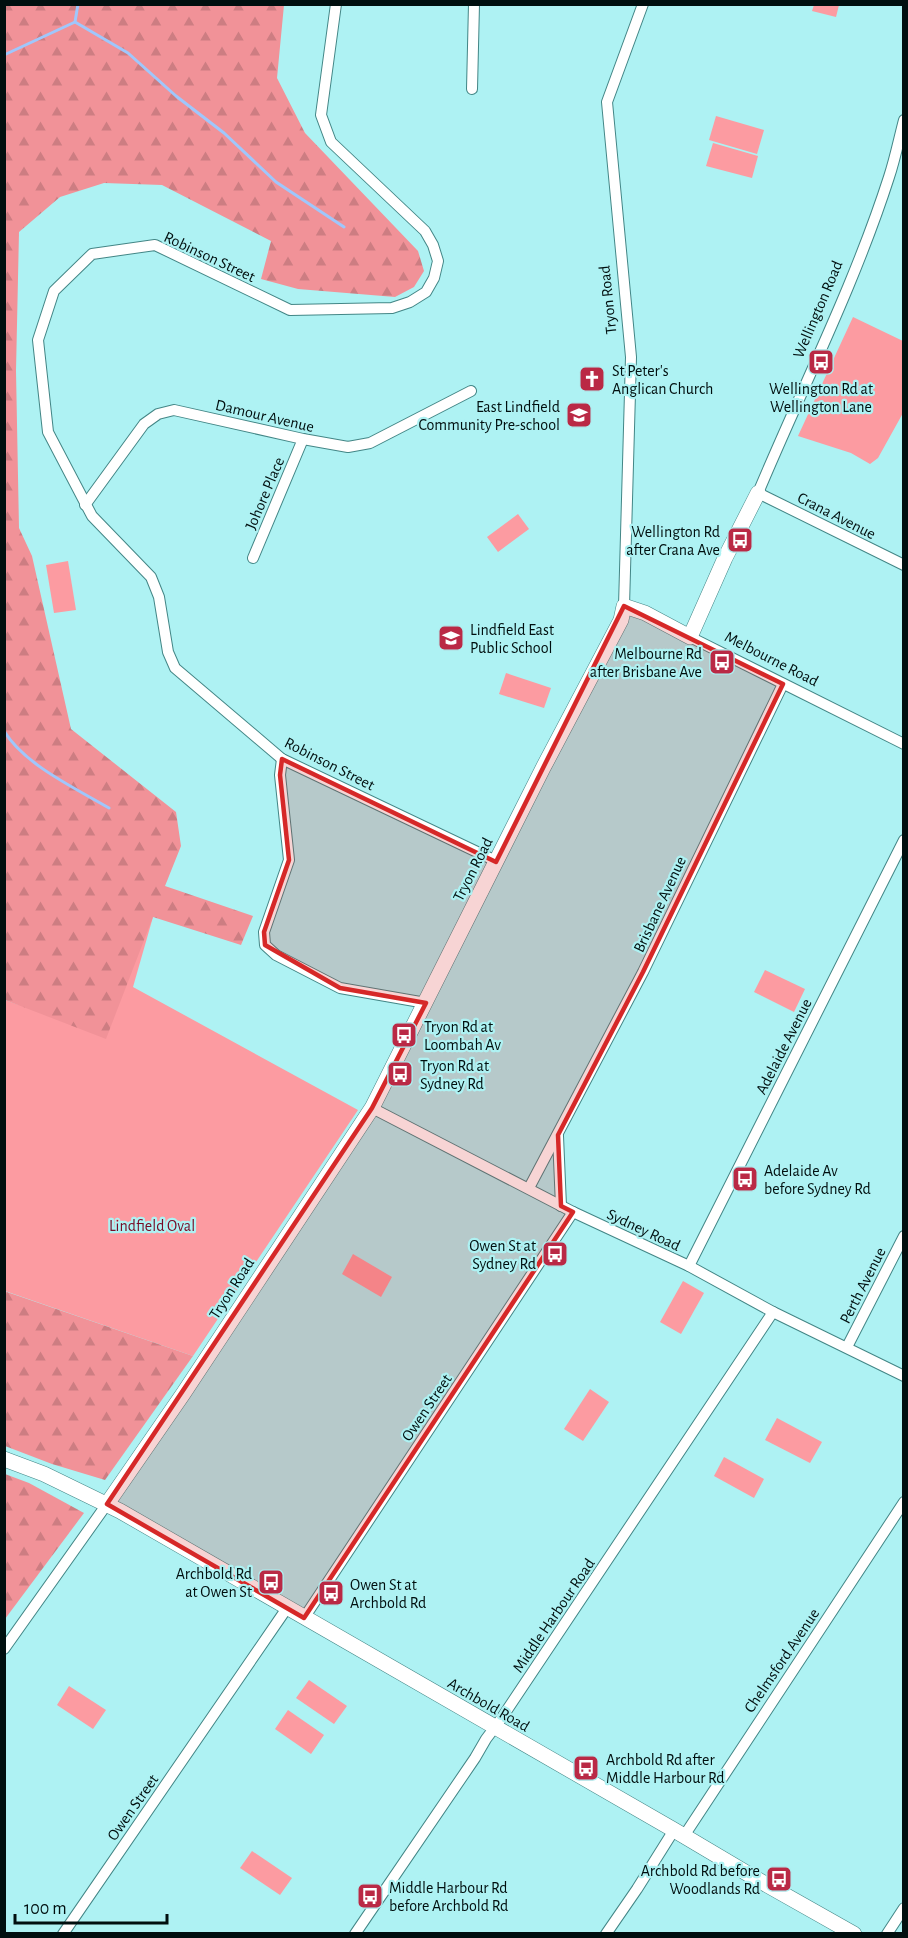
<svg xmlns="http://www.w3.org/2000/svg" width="908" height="1938" viewBox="0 0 908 1938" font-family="'Alegreya Sans',sans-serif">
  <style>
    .green { fill: #fc9ba1 }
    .forest { fill: url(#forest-firs) }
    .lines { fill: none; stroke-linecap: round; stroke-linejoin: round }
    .stream { stroke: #9fc7fc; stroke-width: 3 }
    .street-casing { stroke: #438686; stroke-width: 12 }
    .secondary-casing { stroke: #438686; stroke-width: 16 }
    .street { stroke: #fff; stroke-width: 10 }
    .secondary { stroke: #fff; stroke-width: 15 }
    .marked { fill: #d62828; fill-opacity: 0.2; stroke: #d62828; stroke-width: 4.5; stroke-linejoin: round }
    .labels { text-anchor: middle; stroke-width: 4.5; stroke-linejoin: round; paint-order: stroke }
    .street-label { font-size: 16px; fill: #000f0f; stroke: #aef2f3 }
    .poi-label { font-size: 16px; fill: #000f0f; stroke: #aef2f3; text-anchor: start }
    .park-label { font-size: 16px; fill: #780a25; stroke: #aef2f3 }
  </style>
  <defs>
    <pattern id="forest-firs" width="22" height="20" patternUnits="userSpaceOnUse" patternTransform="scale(1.5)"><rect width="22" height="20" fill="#f19298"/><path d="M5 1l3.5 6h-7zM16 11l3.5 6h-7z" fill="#cd7d82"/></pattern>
  </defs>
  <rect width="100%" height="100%" fill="#aef2f3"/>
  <g class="green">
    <polygon points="814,5 814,4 839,5 836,17 812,11"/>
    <polygon points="716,116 764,130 757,154 709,140"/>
    <polygon points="713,143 758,156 752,178 706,166"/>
    <polygon points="853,317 903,341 903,413 878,458 870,464 851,453 798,436"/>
    <polygon points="518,514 529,529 498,552 487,537"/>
    <polygon points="68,561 76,610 54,613 46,565"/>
    <polygon points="506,673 551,688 544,708 499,694"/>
    <polygon points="153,917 133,987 358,1110 193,1356 5,1291 5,1000 19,1005"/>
    <polygon points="765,970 805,989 794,1012 754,992"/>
    <polygon points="353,1254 392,1277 381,1297 342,1274"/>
    <polygon points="683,1281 704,1293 681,1334 660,1322"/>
    <polygon points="590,1389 609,1402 583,1441 564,1429"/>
    <polygon points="777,1418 822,1442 810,1463 765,1440"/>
    <polygon points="724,1457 764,1479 754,1498 714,1476"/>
    <polygon points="309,1680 347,1706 334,1724 296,1698"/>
    <polygon points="69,1686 106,1710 93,1729 57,1705"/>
    <polygon points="288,1710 324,1735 311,1754 275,1729"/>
    <polygon points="252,1851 292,1878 280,1895 240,1868"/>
  </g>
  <g class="forest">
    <polygon points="4,5 284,5 277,78 305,133 418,251 424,271 414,287 395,297 298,289 261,279 271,241 162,185 104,183 60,197 19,232 16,371 19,528 32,556 71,729 176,812 181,846 165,886 253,916 241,945 153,917 106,1039 5,1000"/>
    <polygon points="4,1291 193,1356 105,1480 52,1464 5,1446"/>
    <polygon points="5,1474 29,1483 84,1513 5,1619"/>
  </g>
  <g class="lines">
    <g class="stream">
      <polyline points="75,22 128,53 176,96 224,133 276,182 344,227"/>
      <polyline points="4,55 75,22 78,4"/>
      <path d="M4 731C25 765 75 788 109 808"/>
    </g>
    <g class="street-casing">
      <g id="street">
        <polyline points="336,4 321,115 331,142 425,231 433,245 438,261 434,278 426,292 410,302 392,308 290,310 155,245 92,254 54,291 38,340 48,432 92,516 151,577 159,597 168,652 175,668 282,759 496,861"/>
        <polyline points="472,89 474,4"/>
        <path d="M904 120C899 139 895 159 889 177 854 286 802 388 758 493L904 565"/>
        <polyline points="85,505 144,424 158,414 174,410 303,439 348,447 370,443 471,391"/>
        <polyline points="253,558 303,439"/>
        <polyline points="624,606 631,357 607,102 643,4"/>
        <polyline points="690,637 904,744"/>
        <polyline points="282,759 280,775 289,860 264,932 265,945 276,955 340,988 426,1003"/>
        <polyline points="372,1108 573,1212 689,1266 773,1312 904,1376"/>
        <polyline points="558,1136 561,1206"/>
        <polyline points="529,1188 643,972 783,684"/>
        <polyline points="689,1266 904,840"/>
        <polyline points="847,1347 904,1236"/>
        <polyline points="304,1618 573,1212"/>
        <polyline points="4,1649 107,1504"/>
        <polyline points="684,1836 904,1502"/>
        <polyline points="63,1934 287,1608"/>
        <polyline points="355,1934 475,1758 486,1739 501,1719 773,1312"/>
        <polyline points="606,1934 637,1889 674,1830"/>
        <polyline points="887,1934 904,1908"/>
      </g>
    </g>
    <g class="secondary-casing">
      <g id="secondary">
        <polyline points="4,1459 44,1474 120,1511 674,1830 760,1881 854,1934"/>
        <polyline points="107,1504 183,1394 372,1108 543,768 621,620 624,606 645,613 690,637 725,558 758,493"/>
      </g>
    </g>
    <use href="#street" class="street"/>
    <use href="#secondary" class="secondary"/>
  </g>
  <path class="marked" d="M624 606 783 684 643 972 558 1135 561 1206 573 1212 304 1618 107 1504 372 1108 426 1003 340 988 265 945 264 932 289 860 280 775 282 759 496 862Z"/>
  <defs>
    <g id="bus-square" transform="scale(1.35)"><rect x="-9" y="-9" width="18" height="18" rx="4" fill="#ba2945" stroke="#aef2f3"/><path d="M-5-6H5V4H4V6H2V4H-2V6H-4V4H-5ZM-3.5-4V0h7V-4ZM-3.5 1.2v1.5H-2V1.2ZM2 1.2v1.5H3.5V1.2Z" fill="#fff"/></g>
    <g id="church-square" transform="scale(1.35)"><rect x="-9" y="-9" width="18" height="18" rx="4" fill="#ba2945" stroke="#aef2f3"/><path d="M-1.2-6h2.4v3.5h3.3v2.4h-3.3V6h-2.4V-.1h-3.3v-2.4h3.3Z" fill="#fff"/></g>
    <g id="school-square" transform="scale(1.35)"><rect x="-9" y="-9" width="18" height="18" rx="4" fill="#ba2945" stroke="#aef2f3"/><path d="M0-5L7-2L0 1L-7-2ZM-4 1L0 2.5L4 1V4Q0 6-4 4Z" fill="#fff"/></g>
  </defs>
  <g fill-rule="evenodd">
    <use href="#bus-square" x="821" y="362"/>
    <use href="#church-square" x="592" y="379"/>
    <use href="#school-square" x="579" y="415"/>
    <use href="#bus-square" x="740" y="540"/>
    <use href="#school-square" x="451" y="638"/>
    <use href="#bus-square" x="722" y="662"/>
    <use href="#bus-square" x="404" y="1035"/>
    <use href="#bus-square" x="400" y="1074"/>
    <use href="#bus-square" x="745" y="1179"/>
    <use href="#bus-square" x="555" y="1254"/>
    <use href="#bus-square" x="271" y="1582"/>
    <use href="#bus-square" x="331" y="1593"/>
    <use href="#bus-square" x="586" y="1768"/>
    <use href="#bus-square" x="779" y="1879"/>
    <use href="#bus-square" x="370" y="1896"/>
  </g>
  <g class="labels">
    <g class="street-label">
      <text transform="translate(210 256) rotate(25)" y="6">Robinson Street</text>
      <text transform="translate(607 300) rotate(-96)" y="6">Tryon Road</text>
      <text transform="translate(817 309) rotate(-67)" y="6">Wellington Road</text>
      <text transform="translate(265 415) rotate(13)" y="6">Damour Avenue</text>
      <text transform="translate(264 493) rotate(-67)" y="6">Johore Place</text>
      <text transform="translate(837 515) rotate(27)" y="6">Crana Avenue</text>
      <text transform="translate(772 658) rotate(27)" y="6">Melbourne Road</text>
      <text transform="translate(330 763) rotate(27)" y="6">Robinson Street</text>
      <text transform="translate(472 869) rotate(-63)" y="6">Tryon Road</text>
      <text transform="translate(659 904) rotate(-65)" y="6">Brisbane Avenue</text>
      <text transform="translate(783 1046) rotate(-63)" y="6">Adelaide Avenue</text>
      <text transform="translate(644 1229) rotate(25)" y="6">Sydney Road</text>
      <text transform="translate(862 1285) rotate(-63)" y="6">Perth Avenue</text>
      <text transform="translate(231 1288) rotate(-57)" y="6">Tryon Road</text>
      <text transform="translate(426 1407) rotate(-56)" y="6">Owen Street</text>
      <text transform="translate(553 1615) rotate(-56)" y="6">Middle Harbour Road</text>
      <text transform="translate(781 1660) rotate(-56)" y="6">Chelmsford Avenue</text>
      <text transform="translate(489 1704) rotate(30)" y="6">Archbold Road</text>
      <text transform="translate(132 1807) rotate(-55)" y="6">Owen Street</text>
    </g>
    <g class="poi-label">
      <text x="612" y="376">St Peter's<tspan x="612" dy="18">Anglican Church</tspan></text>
      <text x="821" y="394" text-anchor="middle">Wellington Rd at<tspan x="821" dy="18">Wellington Lane</tspan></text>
      <text x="560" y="412" text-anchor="end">East Lindfield<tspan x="560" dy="18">Community Pre-school</tspan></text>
      <text x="720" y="537" text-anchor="end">Wellington Rd<tspan x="720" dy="18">after Crana Ave</tspan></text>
      <text x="470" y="635">Lindfield East<tspan x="470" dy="18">Public School</tspan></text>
      <text x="702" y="659" text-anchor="end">Melbourne Rd<tspan x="702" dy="18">after Brisbane Ave</tspan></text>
      <text x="424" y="1032">Tryon Rd at<tspan x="424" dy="18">Loombah Av</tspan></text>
      <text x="420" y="1071">Tryon Rd at<tspan x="420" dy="18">Sydney Rd</tspan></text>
      <text x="764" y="1176">Adelaide Av<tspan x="764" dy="18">before Sydney Rd</tspan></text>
      <text x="536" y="1251" text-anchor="end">Owen St at<tspan x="536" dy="18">Sydney Rd</tspan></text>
      <text x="252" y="1579" text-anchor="end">Archbold Rd<tspan x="252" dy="18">at Owen St</tspan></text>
      <text x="350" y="1590">Owen St at<tspan x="350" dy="18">Archbold Rd</tspan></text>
      <text x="606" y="1765">Archbold Rd after<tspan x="606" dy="18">Middle Harbour Rd</tspan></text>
      <text x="760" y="1876" text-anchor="end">Archbold Rd before<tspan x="760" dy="18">Woodlands Rd</tspan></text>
      <text x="389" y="1893">Middle Harbour Rd<tspan x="389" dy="18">before Archbold Rd</tspan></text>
    </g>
    <g class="park-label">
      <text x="152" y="1231">Lindfield Oval</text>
    </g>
  </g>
  <rect width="908" height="1938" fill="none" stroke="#000f0f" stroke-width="12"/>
  <path d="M15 1914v9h152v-9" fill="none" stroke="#000f0f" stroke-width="3"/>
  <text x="24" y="1914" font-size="18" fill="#000f0f" stroke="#aef2f3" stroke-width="4.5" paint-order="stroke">100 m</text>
</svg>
